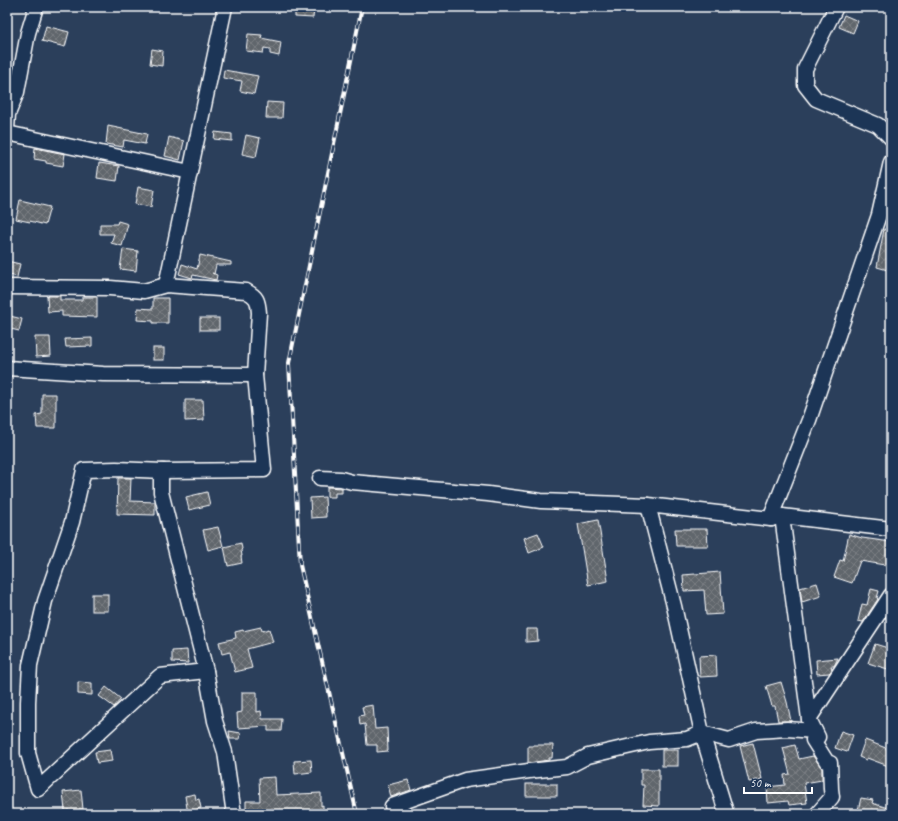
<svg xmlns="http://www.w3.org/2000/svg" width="898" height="821" viewBox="0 0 898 821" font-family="Caveat,sans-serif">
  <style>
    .building { fill: url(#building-cross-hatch); stroke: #fff }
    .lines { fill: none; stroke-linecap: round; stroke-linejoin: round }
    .minor-casing { stroke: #fff; stroke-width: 17 }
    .minor { stroke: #1d3557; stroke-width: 14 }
    .rail-casing { stroke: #fff; stroke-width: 4 }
    .rail { stroke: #1d3557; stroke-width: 2.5; stroke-dasharray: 8; stroke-linecap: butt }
  </style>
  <defs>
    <pattern id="building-cross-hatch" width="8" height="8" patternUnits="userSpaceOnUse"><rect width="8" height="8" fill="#61666c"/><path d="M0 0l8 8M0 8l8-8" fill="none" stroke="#797d82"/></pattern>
  </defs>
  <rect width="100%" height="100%" fill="#2b3f5b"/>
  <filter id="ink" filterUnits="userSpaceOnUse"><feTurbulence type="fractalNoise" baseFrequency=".025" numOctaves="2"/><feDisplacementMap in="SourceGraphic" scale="8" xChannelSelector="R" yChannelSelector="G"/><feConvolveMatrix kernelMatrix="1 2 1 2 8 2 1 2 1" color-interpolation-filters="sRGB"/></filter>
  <g filter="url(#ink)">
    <g class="building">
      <polygon points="295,8 314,9 313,18 295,17"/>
      <polygon points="844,15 858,21 853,33 839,27"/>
      <polygon points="46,26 69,32 65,47 42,41"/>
      <polygon points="248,34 262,35 261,38 281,42 279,56 270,54 270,49 264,48 263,53 246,51"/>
      <polygon points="152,49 163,51 162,66 150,64"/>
      <polygon points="224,70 258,76 254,94 240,91 242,81 223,78"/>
      <polygon points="267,102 283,103 282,118 266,118"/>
      <polygon points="108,126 147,134 145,144 124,140 123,147 106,144"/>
      <polygon points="215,132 232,134 232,141 214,139"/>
      <polygon points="246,135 260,138 256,157 242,154"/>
      <polygon points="169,137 184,141 180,160 165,156"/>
      <polygon points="35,148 65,154 63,166 46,163 46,161 34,159"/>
      <polygon points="99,163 119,166 117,181 97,178"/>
      <polygon points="138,187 154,190 151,207 135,204"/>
      <polygon points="20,200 50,207 45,225 30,221 30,222 16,219"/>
      <polygon points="118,221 128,224 122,246 111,243 114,234 100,234 100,224 117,224"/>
      <polygon points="884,229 891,230 891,240 887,260 891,261 891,271 877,267"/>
      <polygon points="123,249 138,251 136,271 120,269"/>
      <polygon points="200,255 231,262 231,265 216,265 214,274 212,273 217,275 216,280 193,275 192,278 179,274 182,264 197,269"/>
      <polygon points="7,261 20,264 17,277 7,274"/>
      <polygon points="47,296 60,296 60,300 82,300 82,297 97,297 97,317 62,316 62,311 48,312"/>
      <polygon points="153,298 168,298 168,323 153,323 153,321 137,320 138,308 153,309"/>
      <polygon points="10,316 22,319 19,331 7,328"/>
      <rect x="200" y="318" width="19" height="12"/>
      <polygon points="35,337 50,337 51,356 36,357"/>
      <polygon points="92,338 92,346 66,347 65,339"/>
      <rect x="153" y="348" width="11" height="12"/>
      <polygon points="42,394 56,394 56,428 37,428 36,415 42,414"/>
      <polygon points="185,400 203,400 204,420 185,421"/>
      <polygon points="118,478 131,478 130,501 155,502 155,515 117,514"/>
      <polygon points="327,487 342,488 342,493 335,493 335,497 327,497"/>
      <polygon points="207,492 210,505 189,510 186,497"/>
      <polygon points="325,497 326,517 311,518 310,498"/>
      <polygon points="598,520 608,581 588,585 578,524"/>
      <polygon points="218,527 223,546 208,550 203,530"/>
      <polygon points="675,529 707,529 708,546 676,546"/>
      <polygon points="538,533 544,547 529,553 524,538"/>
      <polygon points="849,534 862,538 891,542 891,566 860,561 852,583 834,577 840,560 843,561"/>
      <polygon points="241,543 242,549 241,550 242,556 241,556 242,563 228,566 224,547"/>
      <polygon points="720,572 723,614 706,615 704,590 684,591 683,575"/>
      <polygon points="817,583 821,596 802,602 800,588"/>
      <polygon points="871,589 879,591 877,598 878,599 863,622 858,621 862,604 867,605"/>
      <rect x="92" y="594" width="16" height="17"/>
      <polygon points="261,627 262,631 269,629 273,642 247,649 252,668 235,672 230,652 222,654 219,642 236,638 235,632 243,630 243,631"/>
      <polygon points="526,629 537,629 538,641 526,642"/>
      <polygon points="875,644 891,649 891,670 868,663"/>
      <polygon points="187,650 188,663 172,662 172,651"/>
      <polygon points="716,655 717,676 700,677 699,656"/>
      <polygon points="838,658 834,666 831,666 832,670 829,673 817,674 816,660"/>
      <polygon points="78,682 92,683 92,695 78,694"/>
      <polygon points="781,682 787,702 791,721 778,721 775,706 772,706 766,686"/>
      <polygon points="106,687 121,699 114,707 99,696"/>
      <polygon points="242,692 257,692 257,712 261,711 262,719 282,719 281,731 268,731 268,726 238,728 237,713 242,712"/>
      <polygon points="373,705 375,729 387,728 388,751 377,752 377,745 367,745 365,724 360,725 359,716 364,715 362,707"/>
      <polygon points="229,731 241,733 240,739 230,739"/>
      <polygon points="841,731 853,735 847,752 835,748"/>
      <polygon points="865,740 891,750 891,767 867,758 866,760 859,757"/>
      <polygon points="753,743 762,779 749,782 740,746"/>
      <polygon points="533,745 553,745 552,758 549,758 549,760 528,763 528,746 533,746"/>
      <polygon points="795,745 799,759 813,756 822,768 822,780 804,783 807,803 789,805 788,801 768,803 767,787 785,785 784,775 790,774 783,748"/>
      <polygon points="110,750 112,761 97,763 95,752"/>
      <rect x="662" y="750" width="16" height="16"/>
      <polygon points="311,760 312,772 295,774 294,761"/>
      <polygon points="641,769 659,769 659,806 643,805 644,785 641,785"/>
      <polygon points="275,777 276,795 321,793 321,806 323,805 323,814 246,814 246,801 260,801 259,778"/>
      <polygon points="408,780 411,790 391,797 388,785"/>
      <rect x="526" y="784" width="31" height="12"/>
      <polygon points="81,790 83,809 79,809 79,814 69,814 69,810 65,811 63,792"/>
      <polygon points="195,794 196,800 199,799 201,808 197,809 198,813 188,814 185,796"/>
      <polygon points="861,798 873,800 872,803 891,809 891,814 857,814"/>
    </g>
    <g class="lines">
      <g class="minor-casing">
        <g id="minor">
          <polyline points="836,7 805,69 805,85 816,99 878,125 891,138"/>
          <polyline points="7,129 8,114 17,92 28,33 36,7"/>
          <polyline points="7,133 190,172"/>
          <polyline points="166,285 225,7"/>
          <path d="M7 287 110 288 144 291 166 285 246 291C257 297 258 300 259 313L255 375 264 470 163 471 116 469 84 470 72 522 45 601 30 665 28 702V753L38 789 160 676 206 671"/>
          <polyline points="7,368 103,374 255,375"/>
          <polyline points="163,471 161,478 161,492 206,671 215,721 225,752 234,814"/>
          <polyline points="320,478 341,479 352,482 488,494 541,501 648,505 771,519"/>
          <polyline points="648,505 674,606 702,733 726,812"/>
          <polyline points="782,516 891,529"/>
          <polyline points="809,719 891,595"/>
          <polyline points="392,806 465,780 529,771 567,767 588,756 649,742 687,739 702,733 729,740 756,731 787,729 815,731 818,737"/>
          <polyline points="817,814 832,797 831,789 830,763 827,762 813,740 815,731 809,719 782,516 771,519 772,514 809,420 879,215 891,162"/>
        </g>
      </g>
      <use href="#minor" class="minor"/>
      <g class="rail-casing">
        <polyline id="rail" points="357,814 300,565 289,363 362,7"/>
      </g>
      <use href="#rail" class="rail"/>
    </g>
  </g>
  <rect width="898" height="821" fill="none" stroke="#1d3557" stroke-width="24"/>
  <rect x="12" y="12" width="874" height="797" fill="none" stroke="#fff" stroke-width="1.5" filter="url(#ink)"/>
  <path d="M744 787v6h68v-6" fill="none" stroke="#ffffff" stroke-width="2"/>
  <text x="750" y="787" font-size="12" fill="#ffffff" stroke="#1d3557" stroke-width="3" paint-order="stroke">50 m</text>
</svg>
